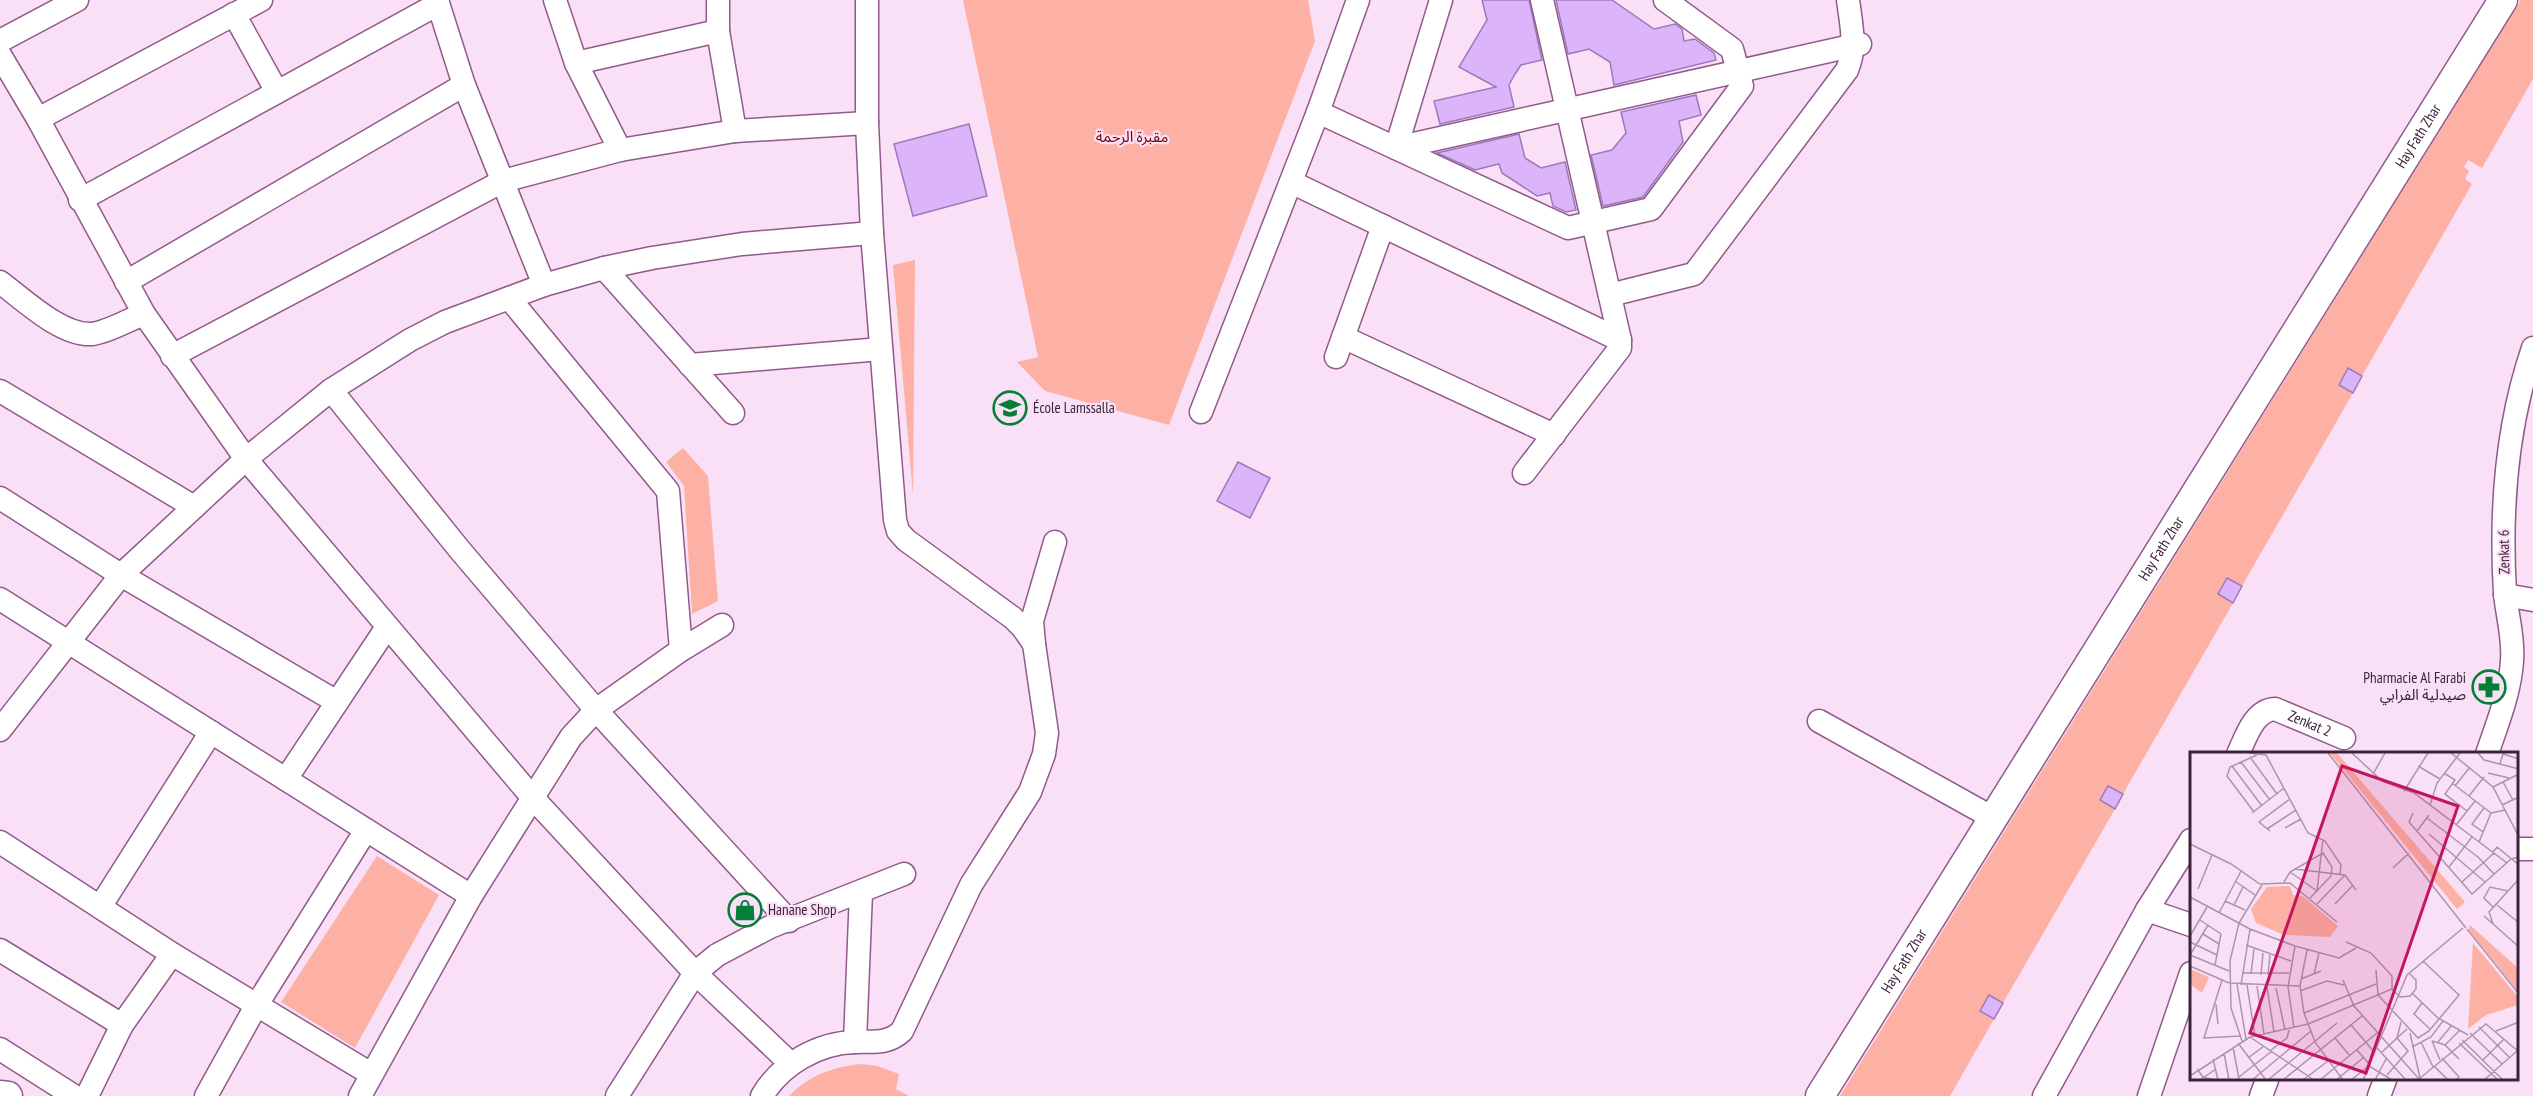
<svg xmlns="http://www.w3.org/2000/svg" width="2533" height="1096" viewBox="0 0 2533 1096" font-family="'PT Sans Narrow','Noto Sans Arabic',sans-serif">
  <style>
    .green { fill: #fdb1a4 }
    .building { fill: #dbb4fa; stroke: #9e79ba; stroke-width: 1.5 }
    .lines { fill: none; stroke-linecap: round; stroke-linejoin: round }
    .minor-casing { stroke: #92598d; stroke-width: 25 }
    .tertiary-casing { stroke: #92598d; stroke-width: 31 }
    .minor { stroke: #fff; stroke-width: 22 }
    .tertiary { stroke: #fff; stroke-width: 28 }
    .labels { text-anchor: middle; stroke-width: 4.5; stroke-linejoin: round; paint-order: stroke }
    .street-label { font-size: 15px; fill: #3b2339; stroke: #fae0f7 }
    .park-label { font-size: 15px; fill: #7c0000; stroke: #fae0f7 }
    .poi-label { font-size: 15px; fill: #3b2339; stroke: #fae0f7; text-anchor: start }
    .inset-road { fill: none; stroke: #ae94ab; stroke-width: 1.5 }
    .view { fill: #c2185b; fill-opacity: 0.15; stroke: #c2185b; stroke-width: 3 }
    .inset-edge { fill: none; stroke: #3b2339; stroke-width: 3 }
  </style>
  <rect width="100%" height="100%" fill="#fae0f7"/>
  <g class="green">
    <polygon points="963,0 1308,0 1315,41 1169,425 1045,391 1017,362 1038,357"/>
    <polygon points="2521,0 2533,0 2533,79 2482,168 2468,160 2464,167 2469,171 2465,179 2472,184 2362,376 2348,369 2339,385 2353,393 2242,586 2227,578 2218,594 2233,603 2123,794 2108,786 2100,800 2115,809 2003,1003 1989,995 1980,1011 1994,1019 1950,1096 1840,1096"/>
    <polygon points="915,260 913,495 893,265"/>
    <polygon points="683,448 708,476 718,601 692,614 684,486 666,462"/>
    <polygon points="377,856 439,895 355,1048 281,1002"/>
    <path d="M861 1064 877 1066 899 1074 896 1089 909 1096H789C809 1075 833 1067 861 1064Z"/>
  </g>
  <g class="building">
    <polygon points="1482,0 1529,0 1542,60 1521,65 1515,74 1509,85 1514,107 1440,124 1434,101 1496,87 1459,67 1487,20"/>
    <polygon points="1556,0 1612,0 1654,29 1675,24 1682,29 1684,41 1695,39 1714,53 1716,60 1614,85 1610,62 1589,49 1568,54"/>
    <polygon points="1696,95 1701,115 1679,121 1683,142 1643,197 1603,206 1591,155 1612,150 1626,133 1621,112"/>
    <polygon points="969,124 987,196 913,216 894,144"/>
    <polygon points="1519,134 1525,158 1541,168 1565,162 1576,210 1566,212 1553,206 1550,193 1537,196 1502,173 1499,164 1475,170 1437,153"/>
    <polygon points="2348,368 2362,376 2353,393 2339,385"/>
    <polygon points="1238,462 1270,478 1250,518 1217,501"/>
    <polygon points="2227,578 2242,586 2233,603 2218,594"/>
    <polygon points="2108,786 2123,794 2115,809 2100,800"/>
    <polygon points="1989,995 2003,1003 1994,1019 1980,1011"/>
  </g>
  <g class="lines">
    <g class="minor-casing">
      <g id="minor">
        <polyline points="437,0 464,85 544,285"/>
        <polyline points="555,0 576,63 620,150"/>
        <polyline points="718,0 718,31 735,131"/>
        <polyline points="867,0 867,123 872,233 895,520 898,531 906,540 1013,618 1023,628 1034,644"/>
        <polyline points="1441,0 1396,148 1860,44"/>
        <polyline points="234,14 277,92"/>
        <polyline points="0,41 77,0"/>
        <polyline points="0,55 38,119 144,314 246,459 532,797 695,973 791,1064"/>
        <polyline points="576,63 718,31"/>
        <polyline points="1318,112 1568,228 1651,209 1742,86 1732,49 1665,0"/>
        <polyline points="38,119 261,0"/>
        <polyline points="1291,182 1620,340"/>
        <polyline points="80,200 438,4"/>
        <polyline points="604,268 733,413"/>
        <path d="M0 282C23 299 61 336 92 334 108 332 128 320 144 314"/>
        <polyline points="126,282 464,85"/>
        <path d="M1610 295 1694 274 1847 70C1857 47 1851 24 1848 0"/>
        <polyline points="509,298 668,491 681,650"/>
        <polyline points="1343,337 1554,435"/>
        <polyline points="172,356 503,181 620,150 735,131 867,123"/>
        <polyline points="1336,357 1383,226"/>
        <polyline points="690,365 881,349"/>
        <polyline points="331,390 459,549 596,710 789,921"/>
        <polyline points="0,391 194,507"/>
        <polyline points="1201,412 1318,112 1358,0"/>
        <polyline points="1524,473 1620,348 1620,340 1542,0"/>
        <polyline points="0,498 121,575 337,702"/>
        <polyline points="2505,595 2533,600"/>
        <polyline points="0,599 471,896"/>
        <polyline points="1819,721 1993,818"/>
        <polyline points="0,730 121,575 246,459 331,390 410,340 445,322 544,285 604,268 652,258 742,244 872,233"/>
        <path id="s1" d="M2238 754C2246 737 2254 710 2275 709L2344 738"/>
        <path d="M2487 754C2497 724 2510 693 2512 661 2514 637 2507 616 2505 593 2500 510 2506 427 2533 348"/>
        <polyline points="286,779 387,627"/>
        <polyline points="0,842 172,954 371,1074"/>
        <polyline points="2516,849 2533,849"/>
        <polyline points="100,907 211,732"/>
        <polyline points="2147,910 2191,925"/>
        <polyline points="0,950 122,1025"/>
        <polyline points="855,1042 861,892"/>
        <polyline points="0,1049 74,1096"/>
        <polyline points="87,1096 122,1025 172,954"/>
        <polyline points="206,1096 256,1006 366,830"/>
        <polyline points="360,1096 471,896 571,737 596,710 681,650 722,625"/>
        <polyline points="617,1096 695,973 717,955 770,927 904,874"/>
        <path d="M762 1096C781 1064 818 1043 855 1042 873 1041 887 1045 902 1031L971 885 1030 792 1044 754 1047 733 1034 644 1032 621 1055 542"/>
        <polyline points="2044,1096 2147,910 2191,840"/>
        <polyline points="2149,1096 2191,973"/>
        <polyline points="2261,1096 2267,1080"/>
        <polyline points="2379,1096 2385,1080"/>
      </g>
    </g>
    <g class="tertiary-casing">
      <g id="tertiary">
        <polyline points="0,1095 8,1096"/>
        <path id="s2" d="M1820 1096 2503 0"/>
      </g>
    </g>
    <use href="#minor" class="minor"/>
    <use href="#tertiary" class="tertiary"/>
  </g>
  <defs>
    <g id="school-ring" transform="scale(1.725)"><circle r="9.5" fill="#fae0f7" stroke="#037f38" stroke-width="1.5"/><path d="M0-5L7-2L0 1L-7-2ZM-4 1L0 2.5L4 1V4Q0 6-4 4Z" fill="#037f38"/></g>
    <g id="pharmacy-ring" transform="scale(1.725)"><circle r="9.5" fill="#fae0f7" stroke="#037f38" stroke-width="1.5"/><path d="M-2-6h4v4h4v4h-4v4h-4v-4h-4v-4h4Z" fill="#037f38"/></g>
    <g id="shop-ring" transform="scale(1.725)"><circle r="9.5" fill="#fae0f7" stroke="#037f38" stroke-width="1.5"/><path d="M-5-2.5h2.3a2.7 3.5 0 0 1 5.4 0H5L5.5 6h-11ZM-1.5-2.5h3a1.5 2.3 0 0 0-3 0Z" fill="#037f38"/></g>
  </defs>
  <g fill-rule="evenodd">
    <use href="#school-ring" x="1010" y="408"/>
    <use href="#pharmacy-ring" x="2489" y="687"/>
    <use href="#shop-ring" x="745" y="910"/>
  </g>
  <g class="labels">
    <g class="street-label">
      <text dy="5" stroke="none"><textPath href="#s2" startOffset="1131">Hay Fath Zhar</textPath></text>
      <text dy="5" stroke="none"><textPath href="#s2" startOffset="645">Hay Fath Zhar</textPath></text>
      <text transform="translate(2504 552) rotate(-91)" y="5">Zenkat 6</text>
      <text dy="5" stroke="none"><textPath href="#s1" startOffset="99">Zenkat 2</textPath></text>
      <text dy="5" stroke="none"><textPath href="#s2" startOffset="159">Hay Fath Zhar</textPath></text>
    </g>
    <g class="park-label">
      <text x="1132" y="142">مقبرة الرحمة</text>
    </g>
    <g class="poi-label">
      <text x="1033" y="413">École Lamssalla</text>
      <text x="2466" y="683" text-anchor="end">Pharmacie Al Farabi<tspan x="2466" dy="17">صيدلية الفرابي</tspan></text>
      <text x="768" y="915">Hanane Shop</text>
    </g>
  </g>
  <g transform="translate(2190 752)">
    <rect width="328" height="328" fill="#fae0f7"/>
    <path d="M140 1H147L275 150 267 157ZM100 134 103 143 113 144 148 174 140 185 94 183 66 171 61 157 77 135ZM280 173 328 216V239L279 178ZM283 191 328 245V253L296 263 278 277ZM0 217 19 225 12 241 0 232Z" fill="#fdb1a4"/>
    <path class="inset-road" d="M59 1 76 3 118 81 135 89 151 113 150 122M138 1 276 176M162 1 192 29 224 41 317 111M261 1 303 35 329 85M288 1 294 8 329 17M60 5 87 42M51 10 80 48M310 12 313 2 329 7M42 14 72 54M228 14 250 27M254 21 265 28 255 42 277 59M298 21 319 26M183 22 195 1M313 30 323 48M262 31 301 61 315 58M265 34 280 15M303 35 329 22M214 39 238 1M279 44 294 25M240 53 247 31 270 1M312 53 329 45M64 60 37 24 40 15 67 3M62 61 94 36M223 61 219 70 282 142 321 107 329 105M237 66 288 105 304 122M266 73 285 49M95 76 111 67M77 77 106 58M80 79 69 70 100 47M227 79 239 63M293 80 282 72 294 56M239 82 295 130M289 90 301 61M0 92 41 112 70 132 100 131 147 170M303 100 307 95 329 113M259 115 282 85M203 116 219 101M104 117 155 123 166 138M100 120 127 139 133 87M45 129 65 143M94 130 100 120 133 101 142 115 141 124 120 146M272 130 304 101M8 137 22 103M0 145 60 177 105 194 149 206 166 196M35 149 55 158M127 152 155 123M145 152 163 133M44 153 53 135M307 153 329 171M304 156 294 146 300 135 318 139M29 161 51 119M294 164 329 195M10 168 31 182 25 213M303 172 299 160 329 127M277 177 329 242M13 182 29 192M0 184 17 155M0 190 27 203M156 190 181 201 202 224V237L210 245 220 244 226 237V228L219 221M56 193 101 209M117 198 110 234 114 261 125 290 153 328M0 203 39 219M0 203 18 173M0 214 39 231 110 234M186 218 188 243 228 286 239 279 269 243 233 209M52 221H99M61 222 64 197M124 222 129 201M71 223 73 201M78 223 80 203M111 227 131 219M32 228 14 286 50 284M153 228 164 254 230 328M47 232 56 287M51 233 60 177M57 233 65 284M67 234 74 282M77 235 84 280M86 236 95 278M110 239 137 229 154 233M223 242 248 266 278 283M232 251 224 262 240 277M26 252 28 272M114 261 186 232M161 273 185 301M289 275 319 305M104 276 98 235 105 194M306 279 329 270M220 281 230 326M280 281 312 312M60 285 124 328M145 286 160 304M272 288 313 328M52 289 41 256 40 209 49 171 72 133M242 289 255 293 269 307M242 289 250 308M231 290 243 315M248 290 262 273M48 291 76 328M269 291 308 328M255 293 270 278M43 295 49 327M222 295 241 285 253 269M187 296 216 328M81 298 97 286 99 278M34 301 39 328M191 301 207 286 211 270M58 306 74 294M252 306 269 325 266 328M23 307 28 328M292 309 314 287M179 314 202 328M244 314 258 328M7 317 13 325 24 328M197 323 218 299 207 286 217 277M0 324 60 285 118 272 202 237M49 325 82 299M229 327 296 272 329 300M10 328 26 317M62 328 121 279M78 328 147 271M93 328 172 264M113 328 138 309M130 328 187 281M146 328 173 306M161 328 180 313 167 298M173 328 217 223 273 176M185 328 196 307M294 328 327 299"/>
    <path class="view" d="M152 14 268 54 176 321 60 281Z"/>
    <rect width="328" height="328" class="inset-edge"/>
  </g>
</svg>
